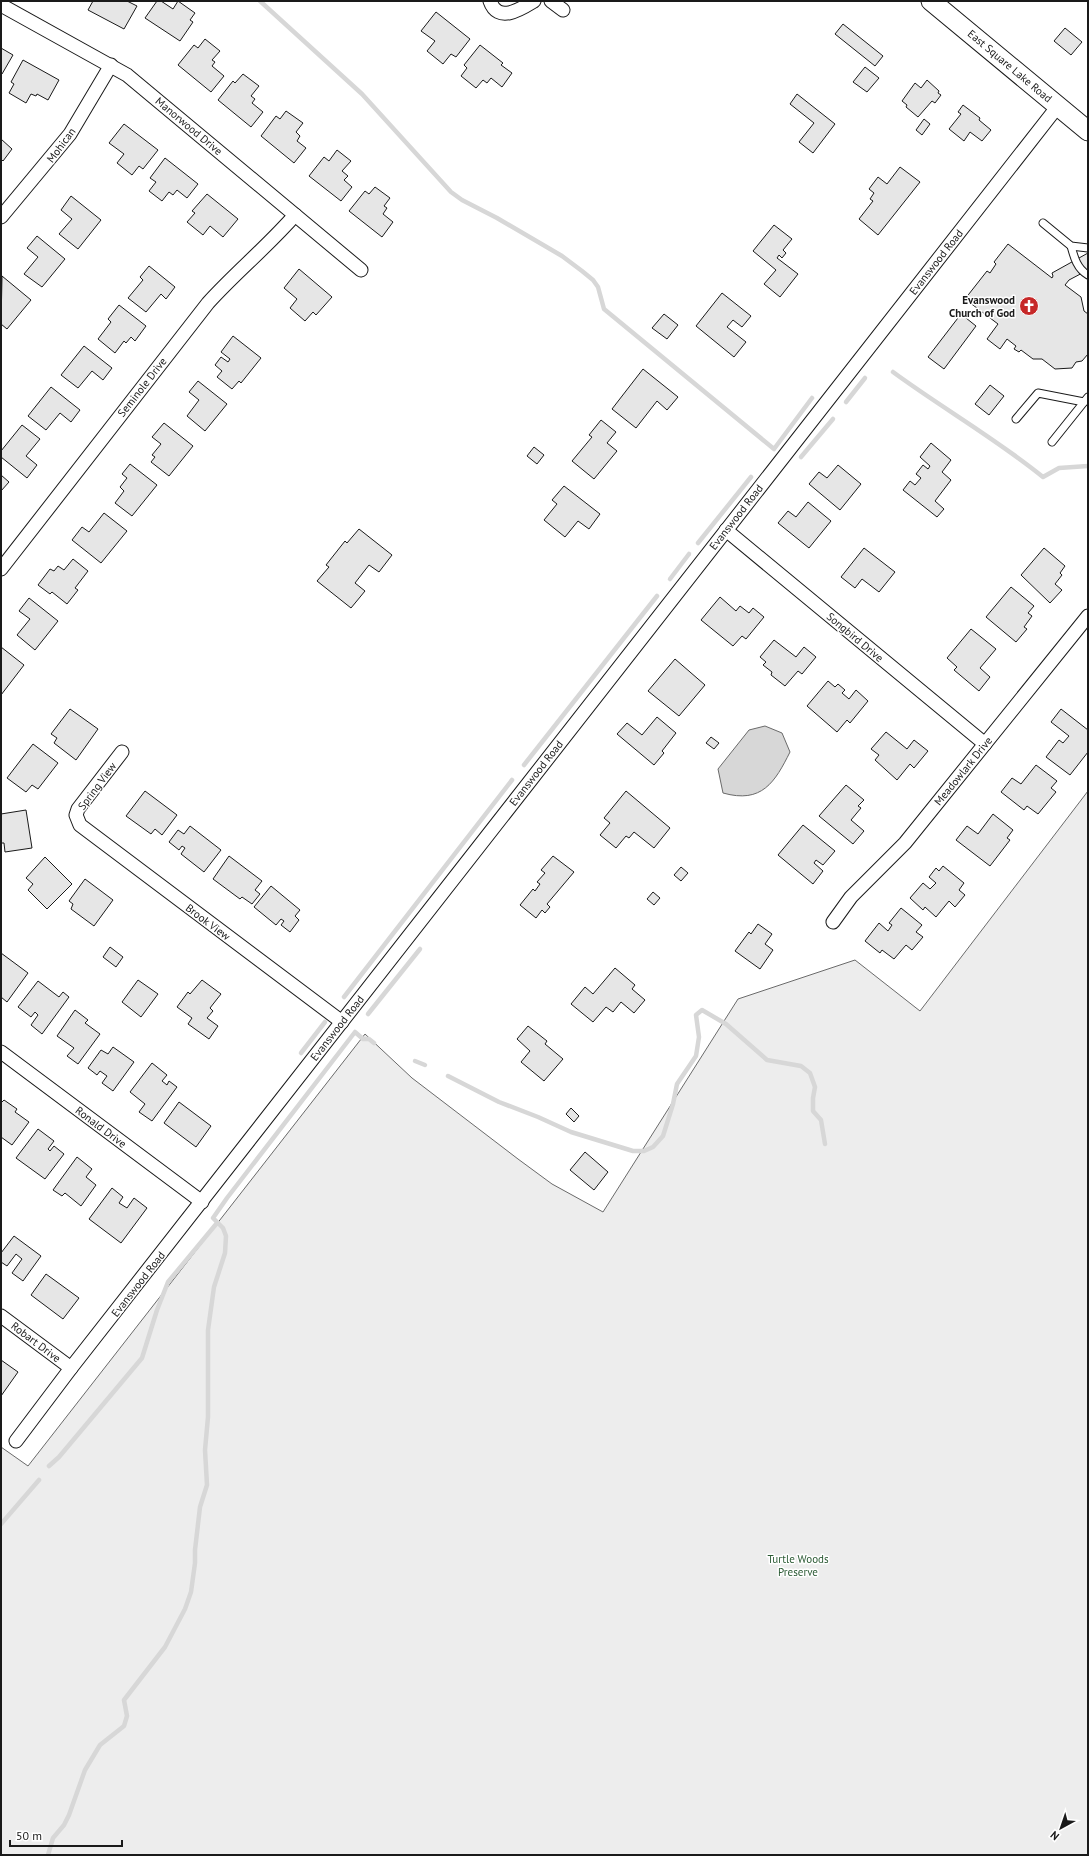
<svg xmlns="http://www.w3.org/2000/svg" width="1089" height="1856" viewBox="0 0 1089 1856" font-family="'PT Sans',sans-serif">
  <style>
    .green { fill: #ededed; stroke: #6a6a6a }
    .water { fill: #d7d7d7; stroke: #6a6a6a }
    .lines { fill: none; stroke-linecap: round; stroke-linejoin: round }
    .stream { stroke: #d7d7d7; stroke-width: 4.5 }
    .building { fill: #e6e6e6; stroke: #1a1a1a }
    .lane-casing { stroke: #1a1a1a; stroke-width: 9 }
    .street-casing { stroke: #1a1a1a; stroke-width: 15 }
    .secondary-casing { stroke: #1a1a1a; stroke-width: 21 }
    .lane { stroke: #fff; stroke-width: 7 }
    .street { stroke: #fff; stroke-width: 13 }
    .secondary { stroke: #fff; stroke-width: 19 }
    .labels { text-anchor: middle; stroke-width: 3; stroke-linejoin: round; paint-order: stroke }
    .street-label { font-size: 11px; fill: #1a1a1a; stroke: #fff }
    .poi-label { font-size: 11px; font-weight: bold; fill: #1a1a1a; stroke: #fff; text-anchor: end }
    .park-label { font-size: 11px; fill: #2b5a34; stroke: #fff }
  </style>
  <rect width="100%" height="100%" fill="#fff"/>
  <polygon class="green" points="1088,791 1088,1855 1,1855 1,1447 28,1466 365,1034 412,1078 518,1159 552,1184 603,1212 738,999 855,960 920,1011"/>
  <path class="water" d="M765 726 782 733 790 752C775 782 762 804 723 793L718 769 749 730Z"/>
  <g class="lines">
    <g class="stream">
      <polyline points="260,1 362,94 451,192 462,200 497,218 562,256 582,271 593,280 598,287 604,309 774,449 812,398"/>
      <path d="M893 372C942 408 995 438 1043 477L1059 468 1088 466"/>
      <polyline points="846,402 865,378"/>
      <polyline points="801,457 833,419"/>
      <polyline points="698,543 751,477"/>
      <polyline points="670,579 689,554"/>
      <polyline points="524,765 657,596"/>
      <polyline points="344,997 512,780"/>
      <polyline points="368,1014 420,949"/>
      <polyline points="301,1053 325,1022"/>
      <polyline points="415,1061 425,1065"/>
      <polyline points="448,1076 499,1102 538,1117 571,1132 633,1151 644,1151 653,1147 663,1136 673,1104 677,1084 696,1056 699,1037 696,1015 702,1010 726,1024 767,1060 801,1066 810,1073 815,1087 813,1098 813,1111 821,1120 825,1144"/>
      <polyline points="49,1466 59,1457 142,1358 157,1310 168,1282 217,1223"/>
      <polyline points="1,1524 39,1480"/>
      <polyline points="48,1855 53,1838 64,1825 69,1815 85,1770 100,1745 124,1726 127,1716 124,1700 165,1647 185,1609 191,1592 195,1563 195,1550 200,1507 207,1485 205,1450 208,1417 208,1330 214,1287 225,1253 226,1236 223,1228 213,1218 227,1198 355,1032 363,1039 369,1039 374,1043"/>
    </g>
  </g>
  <g class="building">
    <polygon points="93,1 127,1 137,6 124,29 88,10"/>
    <polygon points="157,1 161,1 173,9 178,1 195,13 190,20 193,22 180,41 145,18"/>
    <polygon points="436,12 470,39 456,57 451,54 443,64 427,51 435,41 421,31"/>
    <polygon points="843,24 883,56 875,66 835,34"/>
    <polygon points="1065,28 1082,42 1071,55 1054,41"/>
    <polygon points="205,39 220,51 212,60 215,62 212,66 224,76 211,92 178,65 194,45 198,48"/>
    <polygon points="480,45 503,63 501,65 512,73 502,87 491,78 487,83 483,80 476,88 461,76 467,68 464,65"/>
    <polygon points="1,48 13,55 2,74 1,74"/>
    <polygon points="23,60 59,80 48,100 37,94 36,96 31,94 26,103 9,93 14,84 11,82"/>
    <polygon points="865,67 879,78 867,92 853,82"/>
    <polygon points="243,74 259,86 251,96 255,99 252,103 263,112 251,127 218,100 233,81 235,83"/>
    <polygon points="927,80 939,91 938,93 941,95 935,103 932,101 918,117 906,107 907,105 902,101 915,83 921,88"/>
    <polygon points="797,94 835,124 813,153 799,142 814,123 790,104"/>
    <polygon points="963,105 980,118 979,120 991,130 982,141 970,132 964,141 949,129 961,114 958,112"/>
    <polygon points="286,111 303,123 296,132 300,136 297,141 306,148 294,163 261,136 276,116 280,119"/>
    <polygon points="924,119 930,124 922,135 916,130"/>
    <polygon points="124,124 158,150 143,169 139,166 132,175 117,163 124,154 109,143"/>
    <polygon points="1,139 12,149 3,161 1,159"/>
    <polygon points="337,150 351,161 342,171 348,176 344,180 352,187 341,201 309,176 324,157 329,161"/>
    <polygon points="165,158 198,184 187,198 177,190 173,195 169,192 162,201 149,191 156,182 150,178"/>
    <polygon points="900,167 920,182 878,235 859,219 873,201 870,199 874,193 869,189 878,177 887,184"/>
    <polygon points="375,187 390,198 384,206 387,208 383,214 393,222 382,237 349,211 365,191 369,194"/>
    <polygon points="207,194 238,219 223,237 210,226 203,235 187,222 195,213 192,211"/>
    <polygon points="71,196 101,220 78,249 59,234 72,219 61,210"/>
    <polygon points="774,225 792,239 783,250 786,253 782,258 779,255 777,258 798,274 780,297 764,284 776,270 753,251"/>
    <polygon points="37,236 65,259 42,287 24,274 38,257 27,248"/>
    <polygon points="1008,244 1052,278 1053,276 1052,273 1088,253 1088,270 1069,280 1065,285 1081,297 1084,311 1088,314 1088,354 1082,361 1076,362 1072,368 1055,369 1042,359 1033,359 1021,350 1019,352 1014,349 1016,346 1007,339 1000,349 987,339 998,324 965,299 987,271 990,273 996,264 994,262"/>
    <polygon points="149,266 175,287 166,299 161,294 146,312 128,298 143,280 140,277"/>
    <polygon points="299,269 332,297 316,315 313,312 305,321 290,308 297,299 284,288"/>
    <polygon points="2,276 31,300 7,329 1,324"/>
    <polygon points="722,293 751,316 742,327 733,320 727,327 746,342 734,357 696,326"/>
    <polygon points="119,305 146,326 135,341 131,337 126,343 124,341 115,353 98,339 111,322 108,319"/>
    <polygon points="664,314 678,325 667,339 652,328"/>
    <polygon points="961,314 976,326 944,369 928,357"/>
    <polygon points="233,336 261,358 241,383 239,381 232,389 217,377 222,371 215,365 221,357 228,362 230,359 221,352"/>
    <polygon points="84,346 112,368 103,380 92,371 78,388 61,375"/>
    <polygon points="643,369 678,397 667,410 657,401 636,428 612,409"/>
    <polygon points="198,381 227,404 205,431 187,416 199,400 189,392"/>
    <polygon points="990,385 1004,396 989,415 975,404"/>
    <polygon points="51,387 80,410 71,422 60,413 46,430 28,416"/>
    <polygon points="601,420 616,432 607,443 617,451 594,479 572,461 592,437 589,435"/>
    <polygon points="164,423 193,446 169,476 151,462 155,457 152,455 161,444 152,437"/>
    <polygon points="22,425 40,439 26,456 37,465 27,478 1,457 1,451"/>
    <polygon points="931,443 951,460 942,472 951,480 935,501 944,509 937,517 903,490 910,481 915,485 921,478 916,474 923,465 928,469 930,466 920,457"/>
    <polygon points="534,447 544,455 537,464 527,456"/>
    <polygon points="130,464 157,485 132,516 115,503 124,491 120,487 127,478 122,474"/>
    <polygon points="838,465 861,484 840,510 809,484 819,472 827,478"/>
    <polygon points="1,475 9,482 1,491"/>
    <polygon points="564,486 600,514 589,529 578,521 565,537 544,520 557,504 552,500"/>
    <polygon points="808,502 831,521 809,548 778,523 788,511 796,517"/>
    <polygon points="104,513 127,531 101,563 72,540 82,527 89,532"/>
    <polygon points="359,529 392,555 379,572 369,565 355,583 365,591 351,608 317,581 329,567 326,565 345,541 347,543"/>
    <polygon points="864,548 895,572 879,592 862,579 855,588 841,577"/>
    <polygon points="1044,548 1065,566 1060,573 1062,575 1055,584 1062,590 1050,603 1021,575"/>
    <polygon points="73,559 88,571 75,588 78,590 67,604 52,592 50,594 38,585 50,569 54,571 58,566 64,570"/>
    <polygon points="1011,587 1034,606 1028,613 1032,616 1024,627 1027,629 1016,642 986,617"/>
    <polygon points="720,597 736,611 740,606 749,613 753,608 764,617 746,639 742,636 733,646 701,620"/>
    <polygon points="29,598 58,621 35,650 17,635 30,619 19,611"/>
    <polygon points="971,629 996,649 980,668 990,677 979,691 954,670 957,667 947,658"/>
    <polygon points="774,640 796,657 804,647 816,657 802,674 798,671 785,686 771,675 772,672 763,665 766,662 760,657"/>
    <polygon points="1,647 24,665 1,695"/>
    <polygon points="675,659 705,685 679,716 648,691"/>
    <polygon points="828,681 835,687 838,684 845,690 842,693 849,699 856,690 868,701 850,723 847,720 837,732 807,706"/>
    <polygon points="70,709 98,729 76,760 54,743 57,738 51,734"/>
    <polygon points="1061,709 1088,730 1088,752 1070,775 1046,757 1059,740 1063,743 1069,736 1051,722"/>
    <polygon points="657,717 676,733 662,751 664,753 654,765 617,734 627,723 642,735"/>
    <polygon points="886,732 907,749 914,740 928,751 914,768 910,764 897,780 875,760 879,755 871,749"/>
    <polygon points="711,737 719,743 714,749 706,743"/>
    <polygon points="33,744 58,763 38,789 32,785 26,792 7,778"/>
    <polygon points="1036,765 1057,781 1051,788 1056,792 1038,814 1027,806 1024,810 1001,792 1012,778 1021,784"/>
    <polygon points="846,785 864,800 858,806 861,808 851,820 864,831 853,844 819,816"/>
    <polygon points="145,791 177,815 162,835 155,829 151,834 126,816"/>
    <polygon points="626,791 670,828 654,848 634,832 629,838 626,836 616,848 600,835 610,823 604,818"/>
    <polygon points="26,810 32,848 5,852 4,843 1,843 1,814"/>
    <polygon points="993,814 1013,830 1007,838 1010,840 990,866 956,840 967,826 978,834"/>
    <polygon points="803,825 835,851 823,865 816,860 814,863 823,871 813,884 778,855"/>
    <polygon points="190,826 221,850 204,872 181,854 185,848 182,846 179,850 169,842 178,830 184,834"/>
    <polygon points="229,856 262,881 255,890 260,894 252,904 242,897 240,899 213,879"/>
    <polygon points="553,856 574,872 547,904 550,907 545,913 542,910 536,918 520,905 533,889 535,891 540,884 537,882 545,873 541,870"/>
    <polygon points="45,857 72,884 47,909 28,890 33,884 26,878"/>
    <polygon points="943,866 964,883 959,890 965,895 955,907 949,901 936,917 925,907 923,910 910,898 923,883 930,889 936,883 929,877 936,868 939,871"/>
    <polygon points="681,867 688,873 681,881 674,875"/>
    <polygon points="85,879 113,900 94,926 71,909 73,904 69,901"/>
    <polygon points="271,886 300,910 295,916 299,920 290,932 281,925 284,921 281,919 276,925 254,907"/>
    <polygon points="653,892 660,898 654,905 647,899"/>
    <polygon points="901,908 922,925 916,932 923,937 912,950 906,945 894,959 882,950 880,953 865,941 879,923 888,931 892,925 889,923"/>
    <polygon points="758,924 772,934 765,944 773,950 760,969 735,951 749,932 751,934"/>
    <polygon points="110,947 123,957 116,967 103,957"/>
    <polygon points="1,953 28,973 7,1002 1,997"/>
    <polygon points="615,968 635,985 632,989 645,1000 634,1013 621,1002 613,1012 606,1007 593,1022 571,1004 585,987 593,994"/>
    <polygon points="138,980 158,994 141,1017 122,1002"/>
    <polygon points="202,980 221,994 210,1008 213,1011 207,1018 218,1026 209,1039 188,1024 192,1018 177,1007 188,992 190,994"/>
    <polygon points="38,981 59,997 63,992 69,997 42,1034 31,1025 38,1015 35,1012 31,1017 18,1007"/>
    <polygon points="75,1010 88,1020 85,1023 100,1034 78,1064 67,1056 74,1048 57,1036"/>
    <polygon points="528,1026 547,1041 545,1044 563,1059 544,1081 521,1062 530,1051 517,1039"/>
    <polygon points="113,1047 134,1062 113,1091 102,1083 107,1076 100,1071 97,1075 88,1068 101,1050 108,1054"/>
    <polygon points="152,1063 167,1075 162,1081 167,1085 169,1081 177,1087 152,1121 139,1112 145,1104 130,1092"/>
    <polygon points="4,1100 17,1109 15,1112 29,1122 12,1145 1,1137 1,1103"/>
    <polygon points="179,1102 211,1126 196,1147 164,1123"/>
    <polygon points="571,1108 579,1116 574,1122 566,1114"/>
    <polygon points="38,1129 54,1141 48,1149 50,1151 54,1146 64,1154 45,1179 16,1158"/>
    <polygon points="585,1152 608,1172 594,1190 570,1170"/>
    <polygon points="77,1157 92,1169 86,1177 96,1185 81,1206 65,1193 62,1196 53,1190"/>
    <polygon points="112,1188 123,1197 119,1203 127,1208 134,1198 147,1208 121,1243 89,1219"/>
    <polygon points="14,1236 41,1256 23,1281 12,1273 22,1259 16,1254 7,1266 1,1262 1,1253"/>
    <polygon points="46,1274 79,1298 63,1319 31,1295"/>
    <polygon points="1,1360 18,1372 1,1396"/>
  </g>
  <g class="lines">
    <g class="lane-casing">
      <g id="lane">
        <polyline points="1043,223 1071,246 1088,248"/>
        <path d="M1071 246C1074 257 1077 269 1088 275"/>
        <polyline points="1016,419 1038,393 1084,402 1088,397"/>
        <polyline points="1052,442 1084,402"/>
      </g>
    </g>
    <g class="street-casing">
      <g id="street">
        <path d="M490 1C498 24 521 9 534 1"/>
        <polyline points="551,1 563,10"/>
        <polyline points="1,5 127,75 361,270"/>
        <polyline points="1,217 70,134 111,65"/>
        <polyline points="726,530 985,744"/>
        <path d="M1 569 208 303C236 272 267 247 295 215"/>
        <polyline points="122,752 78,809 76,815 80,825 342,1022"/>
        <polyline points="833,922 851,897 905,843 1088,616"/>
        <polyline points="1,1052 202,1202"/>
        <polyline points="1,1316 71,1368"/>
        <polyline points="16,1441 71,1368 1058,106"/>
      </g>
    </g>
    <g class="secondary-casing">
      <polyline id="secondary" points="931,1 1088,131"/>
    </g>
    <use href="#lane" class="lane"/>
    <use href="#street" class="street"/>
    <use href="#secondary" class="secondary"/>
  </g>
  <defs>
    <g id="church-disc" transform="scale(1)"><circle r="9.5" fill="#c62828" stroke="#fff"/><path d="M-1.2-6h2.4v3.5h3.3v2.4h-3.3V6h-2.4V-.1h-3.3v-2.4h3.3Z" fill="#fff"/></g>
  </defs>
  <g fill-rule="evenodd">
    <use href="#church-disc" x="1029" y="306"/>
  </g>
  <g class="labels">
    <g class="street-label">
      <text transform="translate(1010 66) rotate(40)" y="4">East Square Lake Road</text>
      <text transform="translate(189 126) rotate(40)" y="4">Manorwood Drive</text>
      <text transform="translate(61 145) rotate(-53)" y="4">Mohican</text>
      <text transform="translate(936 262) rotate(-52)" y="4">Evanswood Road</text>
      <text transform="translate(142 387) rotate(-52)" y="4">Seminole Drive</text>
      <text transform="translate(736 517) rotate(-52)" y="4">Evanswood Road</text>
      <text transform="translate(855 637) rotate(40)" y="4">Songbird Drive</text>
      <text transform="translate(963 771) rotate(-51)" y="4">Meadowlark Drive</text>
      <text transform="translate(536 773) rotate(-52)" y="4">Evanswood Road</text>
      <text transform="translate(97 786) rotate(-53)" y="4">Spring View</text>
      <text transform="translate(208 922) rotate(37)" y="4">Brook View</text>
      <text transform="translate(337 1028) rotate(-52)" y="4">Evanswood Road</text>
      <text transform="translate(101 1127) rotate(37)" y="4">Ronald Drive</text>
      <text transform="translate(138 1284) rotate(-52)" y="4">Evanswood Road</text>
      <text transform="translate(36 1342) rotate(37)" y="4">Robart Drive</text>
    </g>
    <g class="poi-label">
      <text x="1015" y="304">Evanswood<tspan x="1015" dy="13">Church of God</tspan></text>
    </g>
    <g class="park-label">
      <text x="798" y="1563">Turtle Woods<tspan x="798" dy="13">Preserve</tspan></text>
    </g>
  </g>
  <rect width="1089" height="1856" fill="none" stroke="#1a1a1a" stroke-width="4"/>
  <g transform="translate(1061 1828) rotate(220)" stroke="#ffffff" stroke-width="3" paint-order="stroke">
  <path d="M0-3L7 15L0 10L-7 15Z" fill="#1a1a1a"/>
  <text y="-6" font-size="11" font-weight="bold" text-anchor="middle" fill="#1a1a1a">N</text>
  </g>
  <path d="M10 1840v6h112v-6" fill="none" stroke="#1a1a1a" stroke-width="2"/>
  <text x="16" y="1840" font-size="12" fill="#1a1a1a" stroke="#ffffff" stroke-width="3" paint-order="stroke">50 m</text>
</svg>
